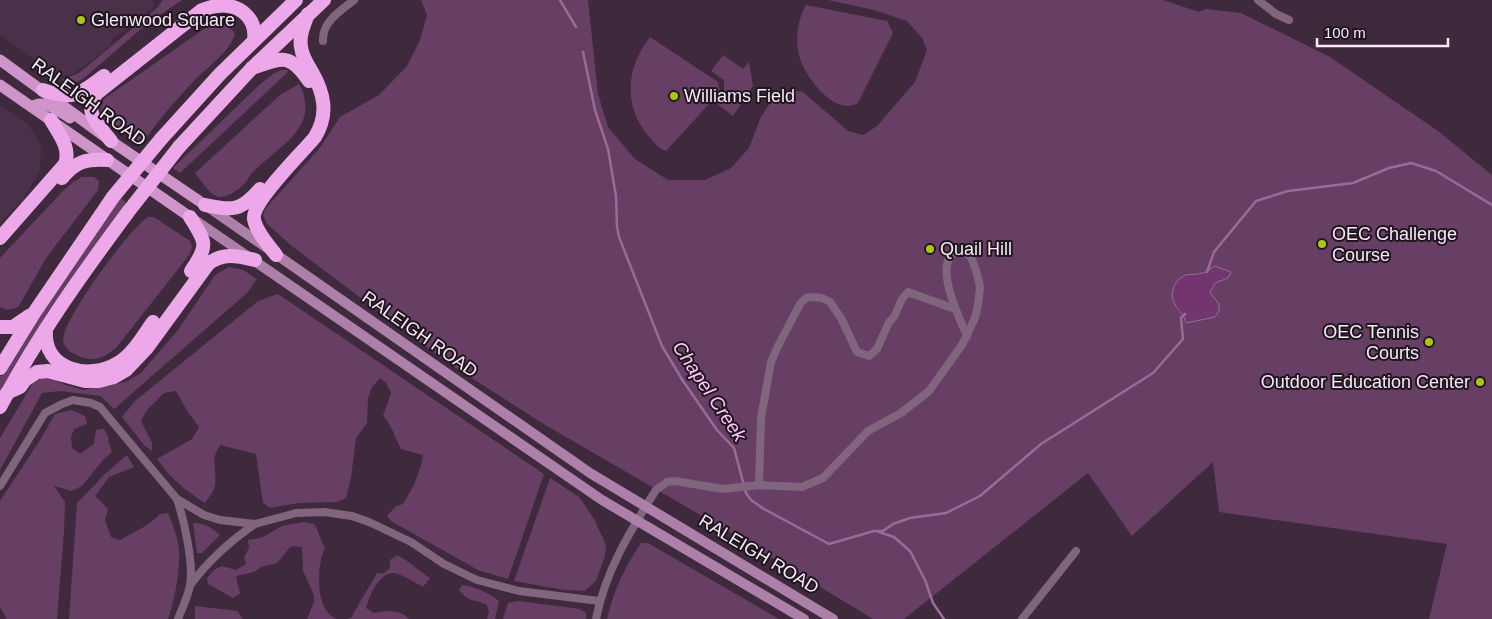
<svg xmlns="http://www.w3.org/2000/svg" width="1492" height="619" viewBox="0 0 1492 619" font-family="Arial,sans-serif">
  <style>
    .built { fill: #4b3049 }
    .green { fill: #673f65 }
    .water { fill: #723570; stroke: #9a6b98 }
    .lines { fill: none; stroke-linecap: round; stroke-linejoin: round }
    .stream { stroke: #9a6b98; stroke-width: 2.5 }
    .street { stroke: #81647e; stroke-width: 8 }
    .secondary { stroke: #ad80a9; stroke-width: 10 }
    .primary { stroke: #cf95cb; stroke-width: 11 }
    .highway { stroke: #eda8e9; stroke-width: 14 }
    .highway-bridge { stroke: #eda8e9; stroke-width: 14 }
    .poi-dot { fill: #acc612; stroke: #20161f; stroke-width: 2 }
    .labels { text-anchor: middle; stroke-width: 4; stroke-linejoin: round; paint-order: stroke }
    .poi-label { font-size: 18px; fill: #f7e9f6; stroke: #20161f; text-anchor: start }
    .street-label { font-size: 18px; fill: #f7e9f6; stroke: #20161f }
    .water-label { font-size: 19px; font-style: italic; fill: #fec8fa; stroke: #20161f }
  </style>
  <rect width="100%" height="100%" fill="#3f293d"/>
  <g class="built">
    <polygon points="0,0 153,0 155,6 113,38 110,46 73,74 58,76 0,35"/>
    <polygon points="0,105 28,124 41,146 40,170 24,198 0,223"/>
  </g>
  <g class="green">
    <polygon points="163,0 182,0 148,23 84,78 70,86 61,80 79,73 157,8"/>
    <polygon points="421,0 588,0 598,94 608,127 635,159 668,180 705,180 731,168 749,148 760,119 778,90 789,90 803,92 848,131 863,135 877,126 915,82 927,50 922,38 907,21 874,10 828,0 1163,0 1199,12 1206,9 1241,13 1330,57 1438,131 1492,175 1492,619 1429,619 1447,544 1219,512 1213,462 1132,536 1088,473 904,619 873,619 733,534 542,423 442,359 293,247 267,224 263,215 265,209 319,149 340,117 379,95 407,66 420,40 427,15"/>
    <path d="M806 5 887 21 893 33 858 103C834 118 800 72 798 50 796 34 798 19 806 5Z"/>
    <path d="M211 24C221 23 230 25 235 34 228 54 208 66 194 81 175 101 156 122 142 145L104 119 100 110 104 99Z"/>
    <path d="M650 37 718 82 720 92 666 151C657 148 652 140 646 133 623 102 627 67 650 37Z"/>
    <polygon points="723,55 743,69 749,62 753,86 733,116 716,103 724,92 724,80 711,71"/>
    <polygon points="281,70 287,70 289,71 180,173 173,168 257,87 273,74"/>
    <path d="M299 84C305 95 308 108 303 120 294 142 268 156 252 173 249 176 247 182 243 185 239 189 229 196 223 197 211 199 202 181 195 173L280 95Z"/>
    <path d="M82 177H94L99 181 98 190 46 258 19 306C12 310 8 311 0 307V258L62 192 73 182Z"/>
    <polygon points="121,198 127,204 0,398 0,377 31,326 83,247"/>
    <path d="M148 217H154L190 241 192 247 190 254 116 348C105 357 96 362 81 357 73 354 63 349 63 339 64 318 129 229 148 217Z"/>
    <polygon points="229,267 243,270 257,279 247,293 114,409 101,396 60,391 42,393 0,470 0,438 33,383 44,377 52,378 63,384 83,390 126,382 141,373 178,330 215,275"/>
    <path d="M278 294 544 474 508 579 478 570 391 521 387 516 396 506 403 504C413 488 420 474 423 455L401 449C395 438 392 425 383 416L391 393 386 383 380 378 372 387 368 398 367 423 356 438 351 478 346 498 337 502 298 503 270 508 263 503 256 454 221 445C208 458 219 474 214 489 212 494 207 499 205 503 184 489 172 480 157 459L192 439 199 427 186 409 176 391 164 393 147 410 141 421 152 443V451L144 445 122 417 135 401 258 301Z"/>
    <polygon points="71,410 85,416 87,424 74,429 71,437 72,448 80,454 94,444 96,430 104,429 109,438 108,440 112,452 103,460 82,486 71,491 54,486 65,502 64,531 57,619 7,619 0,607 0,501 40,440 55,414"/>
    <path d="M127 455 134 467 109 477 95 496 108 509 105 520 111 537 120 540C134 532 149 526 160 514L168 513C173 525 178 537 179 550 180 571 175 600 168 619H69L77 503 105 474Z"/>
    <polygon points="550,478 579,497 594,519 606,545 605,556 596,581 585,591 564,590 514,581"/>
    <path d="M304 522 314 524C319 531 320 540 325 548 316 565 315 612 337 619H307L314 602V595L303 571 302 547 291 546 277 563 261 567 254 572 240 575 236 577 240 594 233 598 208 584 207 578 214 570 222 566 236 570 246 564 244 557 249 548 248 540 261 538 282 526Z"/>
    <path d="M193 523C204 523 213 528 220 535L202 553H197Z"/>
    <path d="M641 543H648L779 619H607C613 591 625 567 641 543Z"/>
    <path d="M397 555C410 561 418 571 430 578L423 587C414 582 404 575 394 573 379 572 369 597 366 608L374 613C385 610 401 609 409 619H348L352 617C359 602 369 588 377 573L383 574 390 568V560Z"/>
    <path d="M462 585C475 586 489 593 499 601L495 619H487L489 612 487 605C473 598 471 604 459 590Z"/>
    <polygon points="518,601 580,609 586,613 586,619 503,619 508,603"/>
    <polygon points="195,606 237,611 243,619 195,619"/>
  </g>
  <path class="water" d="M1215 266 1231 272 1228 278 1215 283 1210 293 1219 304V311L1215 317 1186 323C1184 313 1176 310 1173 300 1170 291 1176 278 1186 275 1191 274 1197 275 1202 273 1207 272 1211 268 1215 266Z"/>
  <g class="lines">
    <g class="stream">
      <polyline points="560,0 576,27"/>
      <polyline points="583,52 595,110 608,149 616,196 617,227 619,237 662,346 683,381 717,430 734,448 746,493 751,500 764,509 829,544 874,531"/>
      <polyline points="1207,272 1214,252 1256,201 1288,191 1353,183 1389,168 1411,163 1436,171 1492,205"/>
      <polyline points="873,531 883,531 893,524 910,518 946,513 980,496 1041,444 1153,373 1183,339 1181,318 1185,314"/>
      <polyline points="879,532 894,537 910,551 925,580 933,603 944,619"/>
    </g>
    <g class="street">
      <polyline points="1258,0 1276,14 1289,20"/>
      <path d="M323 41C322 22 340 11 354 0"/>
      <polyline points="759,485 761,418 771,362 778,346 800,304 806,298 813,297 822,298 830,302 841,318 857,352 869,356 877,349 889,322 894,317 902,299 908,292 955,309"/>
      <polyline points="0,486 45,413 62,404 73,400 91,403 100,407 177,499 204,515 220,520 255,524 296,513 324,512 352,516 369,522 411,542 444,564 477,580 519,591 599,601"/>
      <path d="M177 499C184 520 194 564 190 585 188 597 182 608 178 619"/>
      <path d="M191 584C209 560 230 541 255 524"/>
      <path d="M596 619C605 572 630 531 656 490L667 482 675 481 723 489 759 485 802 487 823 478 868 431 901 413 929 391 962 345 975 318 978 305 980 287 976 270 971 257 965 252 960 250C929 258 960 319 967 336"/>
      <polyline points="1022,619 1076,551"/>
    </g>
    <g class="secondary">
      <polyline points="208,207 590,473 833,619"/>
      <polyline points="192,218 602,500 804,619"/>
    </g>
    <g class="primary">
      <polyline points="0,60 111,141 205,205"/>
      <polyline points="0,85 190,217"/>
      <path d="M32 107C44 98 60 112 70 118"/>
    </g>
    <g class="highway">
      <path d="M252 68C282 58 289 52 309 81"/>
      <path d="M43 90C75 101 79 94 104 76"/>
      <polyline points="161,139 220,74 296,0"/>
      <path d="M111 141C99 125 82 112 97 93L202 10C207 9 212 6 217 6 239 3 257 18 254 40"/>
      <polyline points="179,147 252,68 324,0"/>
      <path d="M62 178C76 161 86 159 107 160"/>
      <path d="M205 205C233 211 241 211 260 189"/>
      <path d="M190 217C206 242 209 245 191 271"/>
      <path d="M0 238 65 164C71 148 59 134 51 120"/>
      <path d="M276 255C268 244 256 232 254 219 251 202 303 152 315 137 329 114 324 93 312 72 307 64 302 56 301 47 299 35 304 25 308 14"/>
      <polyline points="0,327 13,327 29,316"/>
      <path d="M46 330C43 370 89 381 118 363 133 354 143 336 153 322"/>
      <polyline points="0,368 34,313 113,197"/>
      <path d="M7 393 20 387 25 380 37 372 48 371 85 381H99L114 377 126 370 146 349 208 264C223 252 238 256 255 260"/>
      <path d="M0 407C36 338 82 274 128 212"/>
    </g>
    <g class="highway-bridge">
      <polyline points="113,197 161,139"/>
      <polyline points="128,212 179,147"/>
    </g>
  </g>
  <g class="poi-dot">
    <circle cx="81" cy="20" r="5"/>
    <circle cx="674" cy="96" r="5"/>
    <circle cx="1322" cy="244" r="5"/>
    <circle cx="930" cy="249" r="5"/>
    <circle cx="1429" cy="342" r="5"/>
    <circle cx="1480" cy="382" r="5"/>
  </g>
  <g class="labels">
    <g class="poi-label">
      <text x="91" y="26">Glenwood Square</text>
      <text x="684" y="102">Williams Field</text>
      <text x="1332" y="240">OEC Challenge<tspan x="1332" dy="21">Course</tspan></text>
      <text x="940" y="255">Quail Hill</text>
      <text x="1419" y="338" text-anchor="end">OEC Tennis<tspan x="1419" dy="21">Courts</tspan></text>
      <text x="1470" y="388" text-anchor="end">Outdoor Education Center</text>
    </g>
    <g class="street-label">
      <text transform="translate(89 102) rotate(36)" y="6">RALEIGH ROAD</text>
      <text transform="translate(420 334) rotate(35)" y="6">RALEIGH ROAD</text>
      <text transform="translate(759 554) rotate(31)" y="6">RALEIGH ROAD</text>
    </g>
    <g class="water-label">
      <text transform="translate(710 391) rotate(56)" y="7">Chapel Creek</text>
    </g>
  </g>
  <path d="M1317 38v8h131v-8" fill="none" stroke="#f7e9f6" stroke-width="2.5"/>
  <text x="1324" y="38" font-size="15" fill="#f7e9f6" stroke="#20161f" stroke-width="4" paint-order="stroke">100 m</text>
</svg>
